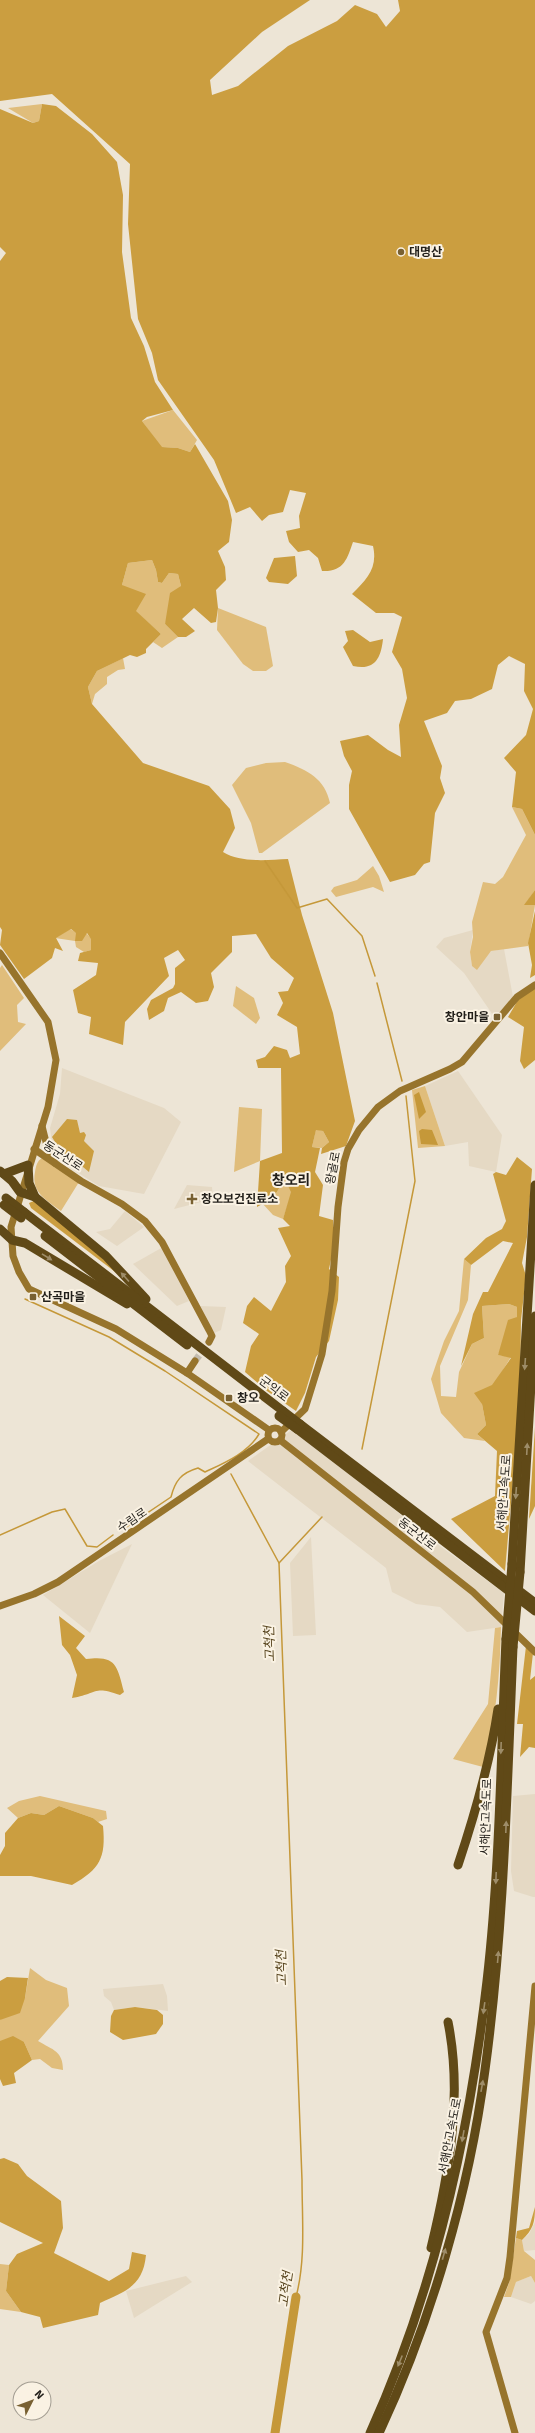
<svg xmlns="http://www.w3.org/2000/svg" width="535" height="2433" viewBox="0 0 535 2433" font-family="Signika,'Noto Sans KR',sans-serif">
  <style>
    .built { fill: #e5d9c4 }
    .green { fill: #e0bd7b }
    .forest { fill: #cb9e40 }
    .water { fill: #c59839 }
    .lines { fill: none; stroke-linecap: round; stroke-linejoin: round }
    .stream { stroke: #c59839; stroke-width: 1.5 }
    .river { stroke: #c59839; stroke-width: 9 }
    .secondary-tunnel { stroke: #c4bdb0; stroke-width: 7; stroke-dasharray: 7 3.5; stroke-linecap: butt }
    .secondary { stroke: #97742c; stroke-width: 7 }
    .highway { stroke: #604917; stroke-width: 9 }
    .highway-bridge { stroke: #604917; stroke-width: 9 }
    .oneway { fill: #9e8d69 }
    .poi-dot { fill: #786031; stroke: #faf2e3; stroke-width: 1.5 }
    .labels { text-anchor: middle; stroke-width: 4; stroke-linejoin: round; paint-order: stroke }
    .poi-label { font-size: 12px; font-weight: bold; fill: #221f1a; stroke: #faf2e3; text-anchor: start }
    .street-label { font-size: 12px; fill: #221f1a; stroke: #faf2e3 }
    .water-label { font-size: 13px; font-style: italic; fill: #54411a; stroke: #faf2e3 }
    .quarter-label { font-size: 14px; font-weight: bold; fill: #221f1a; stroke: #faf2e3 }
  </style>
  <rect width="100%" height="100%" fill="#ede5d6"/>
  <g class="built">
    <polygon points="473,930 470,952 472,966 491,951 504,949 513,997 495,1018 464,973 436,947 444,938"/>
    <polygon points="62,1068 164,1108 181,1122 144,1194 99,1186 64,1164 53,1151 50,1128 60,1094"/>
    <polygon points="458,1071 502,1135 496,1172 469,1166 468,1142 445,1146 425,1086"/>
    <polygon points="187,1185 212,1187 213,1199 174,1209"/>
    <polygon points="125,1211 144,1227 117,1246 96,1232 110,1229"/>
    <polygon points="163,1247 189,1301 177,1306 133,1264"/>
    <polygon points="200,1306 226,1307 221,1330 212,1334"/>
    <polygon points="293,1429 440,1546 504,1593 501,1627 467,1632 440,1607 416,1604 392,1592 386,1568 248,1461"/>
    <polygon points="311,1537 316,1635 293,1636 290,1563"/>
    <polygon points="132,1544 90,1633 43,1595 99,1561"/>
    <polygon points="535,1794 535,1897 533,1897 514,1891 511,1871 513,1796"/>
    <polygon points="163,1984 167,1996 168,2011 135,2007 114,2010 111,2002 104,1996 103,1989"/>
    <polygon points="535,2222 535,2250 524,2251 522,2240 529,2234"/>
    <polygon points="186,2276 192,2282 134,2318 126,2291"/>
    <polygon points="531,2276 535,2283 535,2301 531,2304 511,2297 516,2282"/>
  </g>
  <g class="green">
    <polygon points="42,104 39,121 33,123 8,108"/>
    <polygon points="173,410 197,440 190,452 178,448 161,447 142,421"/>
    <polygon points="152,560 156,570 158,582 162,583 169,573 178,574 181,586 165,624 178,637 162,648 153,642 161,634 135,611 122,585 128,563"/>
    <polygon points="218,608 266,627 273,666 266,671 253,671 243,664 217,630"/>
    <polygon points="123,658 125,669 118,670 107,677 107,684 95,694 92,704 88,687 97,671"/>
    <path d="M285 762C308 770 325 779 330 803L262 853H259L251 823 232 785 246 768 266 763Z"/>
    <polygon points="512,807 522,809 535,835 535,890 525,905 535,905 528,946 491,951 477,970 472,966 470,952 473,937 472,922 483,882 495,884 503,877 526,835"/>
    <polygon points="373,866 379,876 384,892 373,887 336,897 331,891 334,887 357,880"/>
    <polygon points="70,929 77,933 86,933 91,938 91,950 84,952 76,947 75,941 55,938"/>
    <polygon points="2,965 24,998 17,1005 18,1022 26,1024 0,1051 0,968"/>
    <polygon points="236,986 254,998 260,1018 256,1024 233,1006"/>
    <polygon points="425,1086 445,1146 418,1148 412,1090"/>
    <polygon points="239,1107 262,1109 260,1161 234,1172"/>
    <polygon points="316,1129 323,1131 329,1142 322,1148 312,1147"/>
    <path d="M42 1158 79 1182 61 1211C46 1200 31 1192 35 1172 36 1166 37 1161 42 1158Z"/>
    <polygon points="288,1186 292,1192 283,1219 273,1215 262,1203 273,1198 280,1187"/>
    <polygon points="464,1259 471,1265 468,1300 440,1366 441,1396 456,1397 459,1372 472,1344 484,1338 482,1306 509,1304 517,1307 517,1317 498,1355 511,1357 482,1404 486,1425 477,1434 485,1441 464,1438 441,1413 431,1379 444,1341 459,1311"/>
    <path d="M501 1627C500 1675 496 1721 483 1767L453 1759 488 1704 495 1628Z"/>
    <polygon points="40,1796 106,1811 107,1819 98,1822 93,1818 59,1806 44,1815 31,1813 18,1818 7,1808 19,1801"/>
    <path d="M30 1968 46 1980 67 1988 69 2006 38 2041C53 2050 63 2051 63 2070L52 2068 40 2059 32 2060 24 2042 0 2041V2020L25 1998Z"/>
    <polygon points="516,2238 522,2240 524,2251 535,2260 535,2283 531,2276 516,2282 511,2297 504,2297 509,2283"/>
    <polygon points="0,2264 9,2265 6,2291 21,2312 0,2309"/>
  </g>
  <g class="forest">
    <path d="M0 0H310L262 32 210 80 212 95 238 86 288 46 337 21 355 5 377 14 386 27 400 11 398 0H535V835L522 809 512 807 516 772 504 758 526 735 533 709 524 691 525 664 509 656 498 665 492 689 471 699 455 701 447 713 424 721 442 766 440 778 445 793 435 813 430 862 424 864 415 875 390 882 349 809V785L352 771 344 756 340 741 368 735 388 750 401 757 399 725 407 698 402 669 392 652 402 617 394 613H376L352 594C367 579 378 568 373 546L353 542C347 559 344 572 322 571L318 558 309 550 298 552 289 542 286 531 300 528 299 516 306 493 290 490 283 512 269 515 262 521 250 507 236 513 214 460 158 380 152 353 138 319 128 224 130 164 52 94 0 101Z"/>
    <path d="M42 104 56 106 92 134 117 162 123 195 122 252 131 318 144 346 155 382 173 410 147 417 142 421 162 447 178 448 190 452 195 444 228 501 232 520 229 542 218 551 225 567 226 580 216 590 218 608 216 622 211 623 194 608 182 619 195 631 186 637H178L165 624 170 593 181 586 178 574 169 573 162 583 158 582 156 570 152 560 128 563 122 585 146 594 136 611 161 634 146 649V653L137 657 130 655 97 671 88 687 92 704 143 763 209 786 230 809 235 828 223 852C241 863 267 860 288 859L302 915 333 1013 355 1121 346 1146 321 1154 322 1148 329 1142 323 1131 316 1130 312 1147 320 1148 315 1172 323 1185 319 1216 333 1220V1250L329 1269 339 1277 338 1300 329 1341 316 1357 305 1393 296 1411 267 1391 245 1372 251 1346 259 1334 243 1323 247 1306 254 1297 271 1311 286 1282 285 1266 291 1256 278 1228 290 1226 283 1219 291 1192 288 1186 280 1187 273 1198 257 1207 260 1161 282 1153 281 1068H258L256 1060 265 1057 274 1046 287 1050 290 1058 300 1054 297 1027 277 1015 283 1003 278 992 288 991 294 978 271 958 256 934 232 936V952L211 973 214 987 208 1001 196 1003 181 992 168 998 164 1011 149 1020 147 1009 151 1000 173 988 175 984V968L185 960 178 950 164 958 169 976 125 1022 123 1045 89 1034 91 1017 78 1013 73 990 96 975 98 963 78 961 80 953 91 950V939L87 933 82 941H75L76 933 71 929 56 938 63 951 55 948 52 958 24 979 0 945 2 930 0 927V261L6 253 0 247V109L33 123 39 121Z"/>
    <polygon points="295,556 297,576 288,584 269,582 266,578 274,558"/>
    <path d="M353 630 370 642 383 639C381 658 375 671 353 666L343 647 348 641 345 631Z"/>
    <polygon points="535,890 535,905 524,905"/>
    <polygon points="535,911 535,975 530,978 532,965 528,943"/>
    <polygon points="535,988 535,1060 524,1069 520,1061 524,1027 508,1017 518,1000"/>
    <polygon points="67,1119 77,1120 80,1133 84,1132 86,1135 84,1141 94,1151 89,1172 77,1162 66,1160 52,1137"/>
    <polygon points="517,1157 532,1169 527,1237 522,1263 526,1276 521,1320 520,1400 505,1571 451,1519 495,1496 497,1451 477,1434 486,1425 482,1404 474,1393 492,1385 511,1358 498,1355 508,1320 517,1317 517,1307 509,1304 482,1306 484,1338 472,1344 461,1366 473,1314 483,1292 488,1292 513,1243 503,1241 471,1265 464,1259 486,1238 502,1229 506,1221 493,1174 496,1172 506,1175"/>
    <polygon points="36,1200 135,1287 31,1208 29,1203"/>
    <polygon points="535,1427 535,1506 529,1519"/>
    <path d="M59 1616 85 1636 76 1648 86 1659C116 1655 117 1665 124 1692L120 1695C93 1685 97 1694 72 1698L77 1675 70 1655 62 1645Z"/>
    <polygon points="526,1646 533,1653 530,1680 535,1676 535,1748 529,1747 520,1757 523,1724 517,1724"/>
    <path d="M59 1806 93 1818 103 1826C106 1858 100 1869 72 1885L31 1876H0V1855L5 1846V1833L18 1818 31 1813 44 1815Z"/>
    <polygon points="7,1977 28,1978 25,1998 20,2013 0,2020 0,1981"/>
    <polygon points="135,2007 157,2010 163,2015 163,2024 156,2034 123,2040 110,2032 111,2016 114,2010"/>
    <polygon points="13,2036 24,2042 32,2060 14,2073 16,2083 3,2086 0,2079 0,2041"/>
    <path d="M4 2158 18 2164 27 2176 61 2201 63 2228 54 2253 109 2281 129 2269 132 2252 146 2255C143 2286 126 2291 100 2303L98 2315 43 2328 40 2317 21 2312 6 2291 9 2265 17 2254 43 2243 0 2222V2159Z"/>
    <path d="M535 2207C535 2222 533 2230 522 2240L516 2238 517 2231 529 2228Z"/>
  </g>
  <g class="water">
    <polygon points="419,1092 426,1112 419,1119 414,1095"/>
    <polygon points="422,1129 432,1130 438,1145 421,1144 419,1131"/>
  </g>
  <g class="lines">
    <g class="stream">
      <polyline points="265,861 297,908 327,899 362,936 375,976"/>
      <polyline points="377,983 402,1081"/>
      <path d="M25 1299 109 1337 165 1371 259 1434C248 1453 224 1463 205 1472L198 1468C181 1473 175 1481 171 1497L125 1528"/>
      <polyline points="362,1449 415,1181 406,1096"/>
      <polyline points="231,1474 279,1563"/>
      <polyline points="0,1535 52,1512 65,1509 87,1546 97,1547 113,1535"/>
      <path d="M296 2297C306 2259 302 2219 302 2180L279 1563 322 1517"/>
    </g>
    <polyline class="river" points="275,2433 296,2297"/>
    <polyline class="secondary-tunnel" points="195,1361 209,1342"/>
    <g class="secondary">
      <polyline points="0,953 48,1022 56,1060 48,1107 11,1227 13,1256 19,1272 29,1289 116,1329 187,1373 269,1430"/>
      <polyline points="42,1126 46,1142 55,1163"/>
      <polyline points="34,1149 81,1181 122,1204 145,1221 162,1242 209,1330 212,1336 209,1342"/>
      <polyline points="187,1373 195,1361"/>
      <circle cx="275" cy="1435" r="7"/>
      <polyline points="281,1432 305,1409 322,1354 332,1291 338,1207 344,1162 348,1149 359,1130 378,1107 400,1091 450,1069 462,1062 517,997 535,985"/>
      <polyline points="280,1440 473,1592 535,1652"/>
      <polyline points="0,1606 34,1594 58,1582 268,1439"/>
      <polyline points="515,2433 486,2332 507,2278 510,2257 535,1986"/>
    </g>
    <g class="highway">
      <polyline points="0,1171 12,1181 20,1192 35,1197 106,1256 146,1299"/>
      <polyline points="4,1174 28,1165 29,1183 35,1197"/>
      <polyline points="24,1212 283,1411"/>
      <polyline points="0,1229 12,1240 25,1243 127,1304"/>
      <polyline points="45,1236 187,1345"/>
      <polyline points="300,1424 535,1603"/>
      <polyline points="297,1429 535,1611"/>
      <polyline points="512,1564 535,1185"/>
      <polyline points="520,1572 535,1316"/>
      <path d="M458 1865C475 1814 490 1763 498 1709"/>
      <path d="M431 2248C449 2174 463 2097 448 2022"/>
      <path d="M370 2433C435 2290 469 2137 487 1981 500 1868 501 1753 506 1639"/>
      <path d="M379 2433C431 2322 469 2192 485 2070 504 1930 507 1789 513 1647"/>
    </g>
    <g class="highway-bridge">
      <polyline points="6,1198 24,1212"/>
      <polyline points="4,1205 21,1218"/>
      <polyline points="283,1411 300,1424"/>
      <polyline points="279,1416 297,1429"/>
      <polyline points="506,1639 512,1564"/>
      <polyline points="513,1647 520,1572"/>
    </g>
  </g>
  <defs><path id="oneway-solid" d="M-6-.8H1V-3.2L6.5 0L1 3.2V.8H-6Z"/></defs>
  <g class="oneway">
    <use href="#oneway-solid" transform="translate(47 1257) rotate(32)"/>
    <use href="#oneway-solid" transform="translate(125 1277) rotate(-132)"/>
    <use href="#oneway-solid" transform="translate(525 1364) rotate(94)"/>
    <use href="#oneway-solid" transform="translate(527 1449) rotate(-87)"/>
    <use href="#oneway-solid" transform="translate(516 1493) rotate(94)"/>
    <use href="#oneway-solid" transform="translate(501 1748) rotate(92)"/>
    <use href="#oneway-solid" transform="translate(506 1827) rotate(-88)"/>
    <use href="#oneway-solid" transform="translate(496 1878) rotate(92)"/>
    <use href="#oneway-solid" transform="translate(498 1957) rotate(-85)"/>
    <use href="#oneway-solid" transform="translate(484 2008) rotate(98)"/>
    <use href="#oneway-solid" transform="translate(482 2086) rotate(-80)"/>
    <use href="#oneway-solid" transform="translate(463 2136) rotate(100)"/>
    <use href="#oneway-solid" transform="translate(444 2254) rotate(-74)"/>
    <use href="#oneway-solid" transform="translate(400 2361) rotate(112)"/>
  </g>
  <g class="poi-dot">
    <circle cx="401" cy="252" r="4"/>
    <rect x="493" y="1013" width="8" height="8" rx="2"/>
    <path d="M190 1193h4v4h4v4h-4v4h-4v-4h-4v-4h4z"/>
    <rect x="29" y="1293" width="8" height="8" rx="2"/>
    <rect x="225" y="1394" width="8" height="8" rx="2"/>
  </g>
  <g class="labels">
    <g class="poi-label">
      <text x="409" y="256">대명산</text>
      <text x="489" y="1021" text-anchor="end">창안마을</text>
      <text x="201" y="1203">창오보건진료소</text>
      <text x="41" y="1301">산곡마을</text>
      <text x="237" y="1402">창오</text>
    </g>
    <g class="street-label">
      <text transform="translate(63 1156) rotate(33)" y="4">동군산로</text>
      <text transform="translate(333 1168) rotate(-79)" y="4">왕골로</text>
      <text transform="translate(274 1389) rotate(37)" y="4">군익로</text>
      <text transform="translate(504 1493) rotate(-86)" y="4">서해안고속도로</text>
      <text transform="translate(132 1520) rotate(-34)" y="4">수림로</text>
      <text transform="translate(417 1534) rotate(38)" y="4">동군산로</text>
      <text transform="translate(486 1817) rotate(-88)" y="4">서해안고속도로</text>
      <text transform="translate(450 2136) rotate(-79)" y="4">서해안고속도로</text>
    </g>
    <g class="water-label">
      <text transform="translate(269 1644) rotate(-92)" y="5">고척천</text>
      <text transform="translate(281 1968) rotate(-92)" y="5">고척천</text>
      <text transform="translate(285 2289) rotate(-82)" y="5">고척천</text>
    </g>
    <g class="quarter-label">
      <text x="291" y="1185">창오리</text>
    </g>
  </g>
  <g transform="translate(32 2401) rotate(48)"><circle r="19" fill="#faf2e3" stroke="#a49e93"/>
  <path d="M0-3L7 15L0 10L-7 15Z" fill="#786031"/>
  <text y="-6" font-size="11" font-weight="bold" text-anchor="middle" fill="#221f1a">N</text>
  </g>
</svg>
